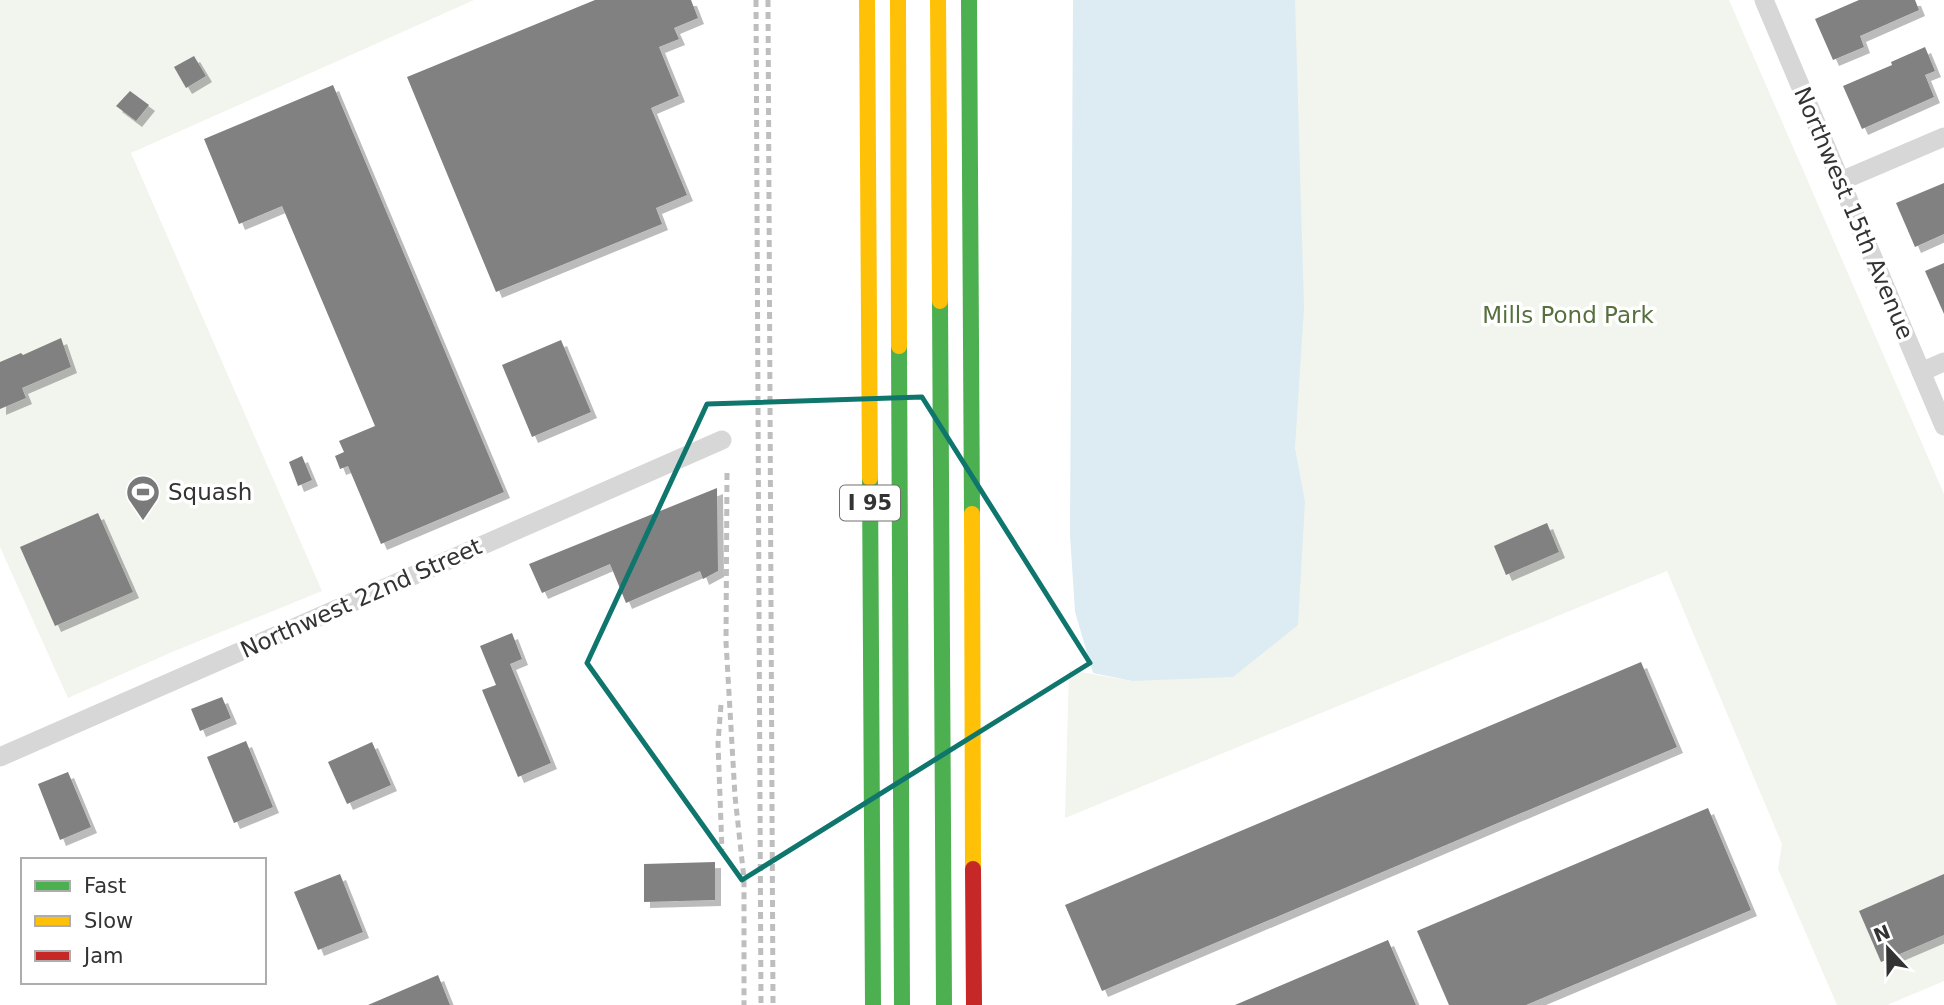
<svg xmlns="http://www.w3.org/2000/svg" width="1944" height="1005" viewBox="0 0 1944 1005" font-family="'DejaVu Sans',sans-serif">
  <style>
    .green { fill: #f1f5ed }
    .water { fill: #ddebf3 }
    .building { fill: #818181; filter: url(#shadow) }
    .lines { fill: none; stroke-linecap: round; stroke-linejoin: round }
    .street { stroke: #d7d7d7; stroke-width: 19 }
    .fast { stroke: #4caf50; stroke-width: 16 }
    .slow { stroke: #ffc107; stroke-width: 16 }
    .jam { stroke: #c62828; stroke-width: 16 }
    .rail { stroke: #bebebe; stroke-width: 5; stroke-dasharray: 7 5; stroke-linecap: butt }
    .marked { fill: none; stroke: #0f766e; stroke-width: 5; stroke-linejoin: round }
    .labels { text-anchor: middle; stroke-width: 7; stroke-linejoin: round; paint-order: stroke }
    .shield { fill: #fff; stroke: #707070; stroke-width: 2 }
    .shield-label { font-size: 21px; font-weight: bold; fill: #333 }
    .street-label { font-size: 23px; fill: #333; stroke: #fff }
    .park-label { font-size: 23px; fill: #56703f; stroke: #fff }
    .poi-label { font-size: 23px; fill: #333; stroke: #fff; text-anchor: start }
  </style>
  <defs>
    <filter id="shadow"><feDropShadow dx="6" dy="6" stdDeviation="0" flood-color="#0004"/></filter>
  </defs>
  <rect width="100%" height="100%" fill="#fff"/>
  <g class="green">
    <polygon points="0,0 474,0 131,153 322,591 172,652 68,698 0,547"/>
    <polygon points="1292,0 1729,0 1944,494 1944,981 1887,1005 1837,1005 1778,869 1782,844 1667,571 1065,818 1069,670 1132,681 1305,501 1295,447"/>
  </g>
  <polygon class="water" points="1073,0 1295,0 1304,308 1295,447 1305,501 1298,625 1233,677 1132,681 1093,673 1075,612 1070,535"/>
  <g class="building">
    <polygon points="595,0 691,0 698,18 674,28 679,39 659,47 679,96 651,108 687,195 656,208 662,224 496,292 407,77"/>
    <polygon points="1859,0 1915,0 1919,10 1860,36 1864,47 1833,60 1815,19"/>
    <polygon points="1925,47 1935,71 1925,75 1934,97 1862,129 1843,86 1892,65 1891,62"/>
    <polygon points="194,56 206,76 186,88 174,67"/>
    <polygon points="333,85 504,492 381,544 348,466 340,469 335,456 344,452 339,441 375,426 282,206 239,224 204,139"/>
    <polygon points="130,91 149,105 136,121 116,106"/>
    <polygon points="1944,183 1944,234 1915,247 1896,203"/>
    <polygon points="1944,263 1944,314 1925,271"/>
    <polygon points="61,338 71,367 22,388 26,398 0,409 0,362 21,353 23,355"/>
    <polygon points="561,340 591,412 532,437 502,365"/>
    <polygon points="302,456 312,480 298,486 289,462"/>
    <polygon points="717,488 718,571 703,579 700,571 626,603 610,564 542,593 529,564"/>
    <polygon points="98,513 133,592 55,626 20,547"/>
    <polygon points="1547,523 1559,552 1506,575 1494,546"/>
    <polygon points="512,633 522,659 510,664 551,763 518,777 482,690 496,685 480,646"/>
    <polygon points="1641,662 1677,747 1102,991 1065,905"/>
    <polygon points="222,697 231,718 200,731 191,709"/>
    <polygon points="246,741 273,807 234,823 207,757"/>
    <polygon points="372,742 391,785 347,804 328,762"/>
    <polygon points="68,772 91,827 60,840 38,784"/>
    <polygon points="1708,808 1751,910 1526,1005 1449,1005 1417,931"/>
    <polygon points="715,862 715,900 644,902 644,864"/>
    <polygon points="340,874 363,932 318,950 294,892"/>
    <polygon points="1944,874 1944,935 1881,962 1859,911"/>
    <polygon points="1388,940 1416,1005 1235,1005"/>
    <polygon points="438,975 450,1005 368,1005"/>
  </g>
  <g class="lines">
    <g class="street">
      <polyline points="1764,0 1944,426"/>
      <polyline points="1841,181 1944,137"/>
      <polyline points="1921,372 1944,362"/>
      <polyline points="0,757 722,440"/>
    </g>
    <g class="fast">
      <polyline points="969,0 972,514"/>
      <polyline points="940,301 944,1005"/>
      <polyline points="899,346 902,1005"/>
      <polyline points="870,478 873,1005"/>
    </g>
    <g class="slow">
      <polyline points="867,0 870,478"/>
      <polyline points="898,0 899,346"/>
      <polyline points="938,0 940,301"/>
      <polyline points="972,514 973,869"/>
    </g>
    <polyline class="jam" points="973,869 974,1005"/>
    <g class="rail">
      <polyline points="756,0 761,1005"/>
      <polyline points="768,0 773,1005"/>
      <polyline points="727,473 726,642 735,796 744,879 744,1005"/>
      <polyline points="721,705 718,743 722,850"/>
    </g>
  </g>
  <path class="marked" d="M922 397 1090 663 742 880 587 663 707 404Z"/>
  <defs>
    <g id="stadium-pin" transform="scale(1.75)"><path d="M0 17L-7.5 6A9.5 9.5 0 1 1 7.5 6Z" fill="#7a7a7a" stroke="#fff"/><path d="M0-5a6.5 5 0 1 0 0 10a6.5 5 0 1 0 0-10ZM-3.5-1.8h7v3.6h-7Z" fill="#fff"/></g>
  </defs>
  <g fill-rule="evenodd">
    <use href="#stadium-pin" x="143" y="492"/>
  </g>
  <g class="labels">
    <rect class="shield" x="840" y="485.5" width="60" height="35" rx="5"/>
    <g class="shield-label">
      <text x="870" y="510">I 95</text>
    </g>
    <g class="street-label">
      <text transform="translate(1854 213) rotate(67)" y="8">Northwest 15th Avenue</text>
      <text transform="translate(361 598) rotate(-24)" y="8">Northwest 22nd Street</text>
    </g>
    <g class="park-label">
      <text x="1568" y="323">Mills Pond Park</text>
    </g>
    <g class="poi-label">
      <text x="168" y="500">Squash</text>
    </g>
  </g>
  <rect x="21" y="858" width="245" height="126" fill="#ffffff" stroke="#adadad" stroke-width="2"/>
  <rect x="35" y="881" width="35" height="10" fill="#4caf50" stroke="#adadad" stroke-width="2"/>
  <text x="84" y="893" font-size="21" fill="#333333">Fast</text>
  <rect x="35" y="916" width="35" height="10" fill="#ffc107" stroke="#adadad" stroke-width="2"/>
  <text x="84" y="928" font-size="21" fill="#333333">Slow</text>
  <rect x="35" y="951" width="35" height="10" fill="#c62828" stroke="#adadad" stroke-width="2"/>
  <text x="84" y="963" font-size="21" fill="#333333">Jam</text>
  <g transform="translate(1888 949) rotate(338)" stroke="#ffffff" stroke-width="5" paint-order="stroke">
  <path d="M0-5L12 26L0 18L-12 26Z" fill="#333333"/>
  <text y="-10" font-size="19" font-weight="bold" text-anchor="middle" fill="#333333">N</text>
  </g>
</svg>
